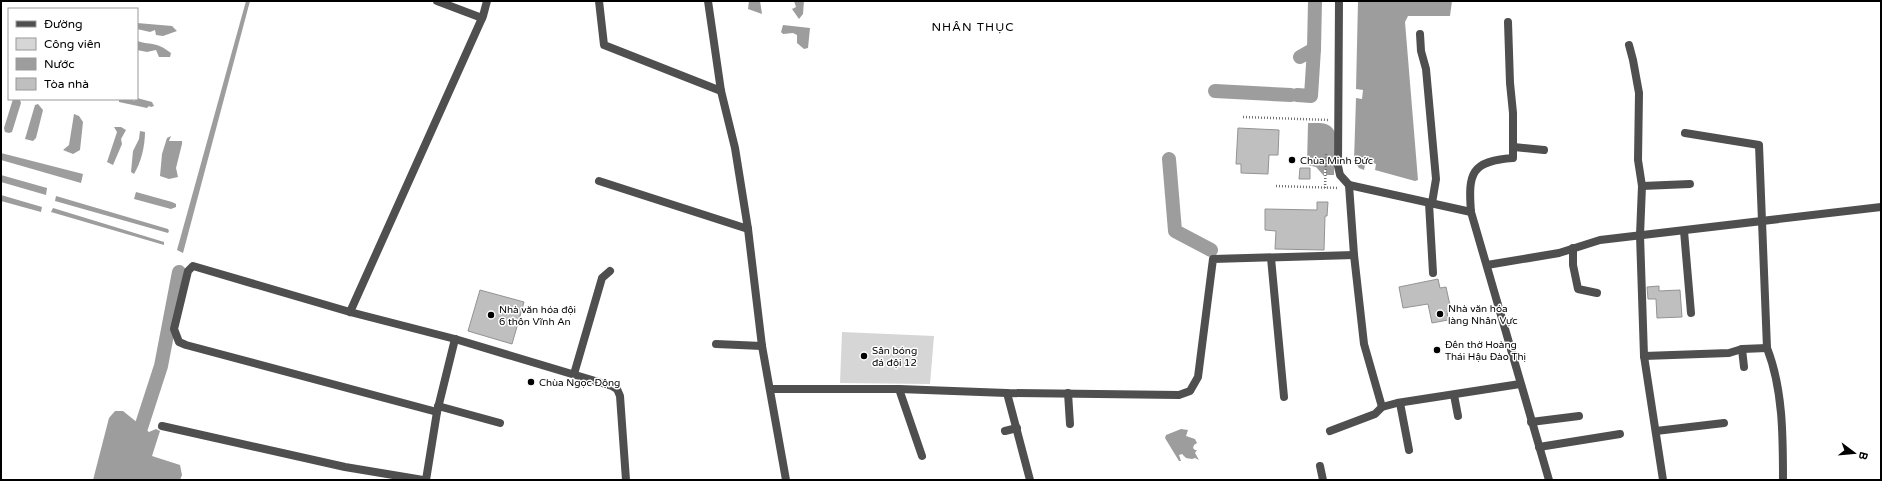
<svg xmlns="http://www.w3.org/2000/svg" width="1882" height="481" viewBox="0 0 1882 481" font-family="'Varela Round',sans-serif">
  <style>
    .green { fill: #d6d6d6 }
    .water { fill: #9d9d9d }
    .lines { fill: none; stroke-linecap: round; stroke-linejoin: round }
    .canal { stroke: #9d9d9d; stroke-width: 14 }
    .building { fill: #bfbfbf; stroke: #939393 }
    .path { stroke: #717171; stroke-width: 2.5; stroke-dasharray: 1 2; stroke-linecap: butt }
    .minor { stroke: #4f4f4f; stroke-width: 8 }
    .tertiary { stroke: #4f4f4f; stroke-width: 8 }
    .poi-dot { fill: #000; stroke: #fff; stroke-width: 1.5 }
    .labels { text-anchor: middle; stroke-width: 3; stroke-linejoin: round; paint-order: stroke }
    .poi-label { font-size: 10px; fill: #000; stroke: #fff; text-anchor: start }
    .quarter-label { font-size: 12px; letter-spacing: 1px; fill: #000; stroke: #fff }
  </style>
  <rect width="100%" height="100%" fill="#fff"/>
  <polygon class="green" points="842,332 934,336 930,384 840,383"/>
  <g class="water">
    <polygon points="246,1 250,1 183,253 177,250"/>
    <polygon points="749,1 760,1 762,14 748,9"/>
    <polygon points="794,1 804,1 803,14 799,19 792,9 796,7"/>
    <polygon points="1358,1 1452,1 1450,16 1408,16 1405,22 1418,180 1415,181 1375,170 1376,164 1366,161 1364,170 1359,168 1354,161 1356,98 1362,99 1363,90 1356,89"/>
    <polygon points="137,23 172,26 177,31 163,36 156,35 155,30 150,32 137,29"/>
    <polygon points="783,25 810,28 808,48 804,49 797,43 797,35 793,33 783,34 781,32"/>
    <path d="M137 41C154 46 155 41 171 53L170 57H159L156 50 147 52 137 50Z"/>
    <polygon points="137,98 152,102 154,106 151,107 149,106 147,108 119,102 119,99 131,99 134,101"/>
    <polygon points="13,99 20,100 21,103 12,132 9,133 5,132 4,128"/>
    <polygon points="38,104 43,110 36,138 33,141 25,139 35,105"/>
    <polygon points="74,114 79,116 83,122 80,150 73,154 63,150 69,145"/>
    <path d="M1308 123C1319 123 1331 121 1335 133L1334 175H1326V169H1324V176L1316 167 1307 165Z"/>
    <polygon points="114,127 121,127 126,130 121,139 122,144 113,165 107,162 117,132"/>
    <path d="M140 131 145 132C145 146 141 163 134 174L131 172 133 151 139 139Z"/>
    <polygon points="171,136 169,141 182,141 182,144 176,168 178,177 169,179 160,176 162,154 167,138"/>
    <polygon points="1,153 83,174 81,183 1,160"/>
    <polygon points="1,175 47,188 46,195 1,182"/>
    <polygon points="136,192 172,202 176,204 176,207 171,209 134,199"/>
    <polygon points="1,195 42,207 41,212 1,201"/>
    <polygon points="56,196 168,229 169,231 168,233 55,201"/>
    <polygon points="53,208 164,242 164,245 51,212"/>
    <polygon points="115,411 123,411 149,432 156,429 160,431 152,456 180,465 182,475 180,480 93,480 109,418"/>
    <polygon points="1181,429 1188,430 1186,436 1195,439 1197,443 1194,445 1193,448 1195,450 1197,450 1195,453 1199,460 1195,458 1192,459 1186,458 1182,454 1179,455 1181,461 1179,461 1165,438 1166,435"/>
  </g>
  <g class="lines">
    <g class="canal">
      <polyline points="1300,57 1314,49 1315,1"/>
      <polyline points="1215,91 1291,95"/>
      <polyline points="1297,95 1311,96 1314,49"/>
      <polyline points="1169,159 1175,231 1211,250"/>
      <polyline points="136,443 161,366 179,272"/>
    </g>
  </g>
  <g class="building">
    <polygon points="1238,128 1279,130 1278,155 1269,155 1268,174 1241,173 1241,164 1236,164"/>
    <polygon points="1300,168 1310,168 1310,179 1299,179"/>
    <polygon points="1317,202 1328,202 1327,216 1325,216 1324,250 1275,249 1276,231 1265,230 1265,209 1317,210"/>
    <polygon points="1438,279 1440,288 1446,287 1451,310 1447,311 1448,320 1432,323 1428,304 1403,308 1399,287"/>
    <polygon points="1659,286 1659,291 1680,290 1682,317 1657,318 1656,299 1648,299 1647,287"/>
    <polygon points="480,290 524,302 512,344 468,331"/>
  </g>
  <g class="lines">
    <g class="path">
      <polyline points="1243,117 1329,120"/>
      <polyline points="1276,186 1339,188"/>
      <polyline points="1325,188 1326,154"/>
    </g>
    <g class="minor">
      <polyline points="437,1 482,18"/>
      <polyline points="599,1 604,45 721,91"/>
      <polyline points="1339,1 1338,166 1340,175 1349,185 1354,255 1364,344 1382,407"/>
      <path d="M1508 22 1510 83 1513 113V158C1471 161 1468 173 1471 212L1549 480"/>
      <polyline points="1420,34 1421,51 1426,69 1436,179 1432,203"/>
      <polyline points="1629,45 1633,60 1639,93 1638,160 1642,186 1640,235 1644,356 1663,480"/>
      <path d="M1685 133 1759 145 1767 348C1783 389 1783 436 1783 480"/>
      <polyline points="1514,147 1544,150"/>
      <polyline points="599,181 748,229"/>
      <polyline points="1349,185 1471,212"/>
      <polyline points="1642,186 1690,184"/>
      <polyline points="1429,203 1433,273"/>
      <polyline points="1684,231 1691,313"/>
      <polyline points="1573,248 1573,265 1578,289 1597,293"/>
      <polyline points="1271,258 1284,397"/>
      <polyline points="1487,265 1559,253 1600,240 1881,207"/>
      <polyline points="350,312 483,16 487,1"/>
      <polyline points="716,344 762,346"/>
      <polyline points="1742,349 1744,367"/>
      <polyline points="1644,356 1729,353 1742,349 1767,348"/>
      <polyline points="574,374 602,278 610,271"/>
      <polyline points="770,389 899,389 1007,393 1179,395 1190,391 1198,377 1213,259 1354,255"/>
      <polyline points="899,389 922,456"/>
      <polyline points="1007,393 1030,480"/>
      <polyline points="1068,393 1070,424"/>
      <polyline points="1454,395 1458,416"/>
      <polyline points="1400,403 1409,450"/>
      <polyline points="438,406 500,423"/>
      <polyline points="437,412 186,345 179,342 174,329 188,271 193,266 350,312 455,339 612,386 617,389 620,396 626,480"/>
      <polyline points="1531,422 1579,416"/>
      <polyline points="162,426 345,467 423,480"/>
      <polyline points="1005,431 1017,428"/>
      <polyline points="1330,431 1375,414 1382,407 1397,403 1520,384"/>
      <polyline points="1656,431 1724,423"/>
      <polyline points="1539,447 1620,434"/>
      <polyline points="1320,466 1323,480"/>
      <polyline points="426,480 437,412 455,339"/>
    </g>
    <polyline class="tertiary" points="708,1 721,91 735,148 748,229 762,346 786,480"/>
  </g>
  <g class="poi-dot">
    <circle cx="1292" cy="160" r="4"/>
    <circle cx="1440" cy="314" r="4"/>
    <circle cx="491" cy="315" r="4"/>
    <circle cx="1437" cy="350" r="4"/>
    <circle cx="864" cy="356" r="4"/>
    <circle cx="531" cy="382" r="4"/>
  </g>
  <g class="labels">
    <g class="poi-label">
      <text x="1300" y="164">Chùa Minh Đức</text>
      <text x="1448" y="312">Nhà văn hóa<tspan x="1448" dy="12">làng Nhân Vực</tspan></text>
      <text x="499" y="313">Nhà văn hóa đội<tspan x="499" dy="12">6 thôn Vĩnh An</tspan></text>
      <text x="1445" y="348">Đền thờ Hoàng<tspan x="1445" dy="12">Thái Hậu Đào Thị</tspan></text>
      <text x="872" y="354">Sân bóng<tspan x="872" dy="12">đá đội 12</tspan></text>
      <text x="539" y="386">Chùa Ngọc Động</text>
    </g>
    <g class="quarter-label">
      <text x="973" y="31">NHÂN THỤC</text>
    </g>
  </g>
  <rect width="1882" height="481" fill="none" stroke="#000000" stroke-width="4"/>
  <rect x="8" y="8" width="130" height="92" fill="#ffffff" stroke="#999999"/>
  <rect x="16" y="21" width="20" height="6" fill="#4f4f4f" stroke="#999999"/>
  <text x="44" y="28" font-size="12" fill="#000000">Đường</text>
  <rect x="16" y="38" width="20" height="12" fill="#d6d6d6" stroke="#999999"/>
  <text x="44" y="48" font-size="12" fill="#000000">Công viên</text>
  <rect x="16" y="58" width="20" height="12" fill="#9d9d9d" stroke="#999999"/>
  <text x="44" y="68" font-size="12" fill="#000000">Nước</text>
  <rect x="16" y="78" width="20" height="12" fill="#bfbfbf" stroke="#999999"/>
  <text x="44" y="88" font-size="12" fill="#000000">Tòa nhà</text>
  <g transform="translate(1854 453) rotate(106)" stroke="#ffffff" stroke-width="3" paint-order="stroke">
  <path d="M0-3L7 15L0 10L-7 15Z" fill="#000000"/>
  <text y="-6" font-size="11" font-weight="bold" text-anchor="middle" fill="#000000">B</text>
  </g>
</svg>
